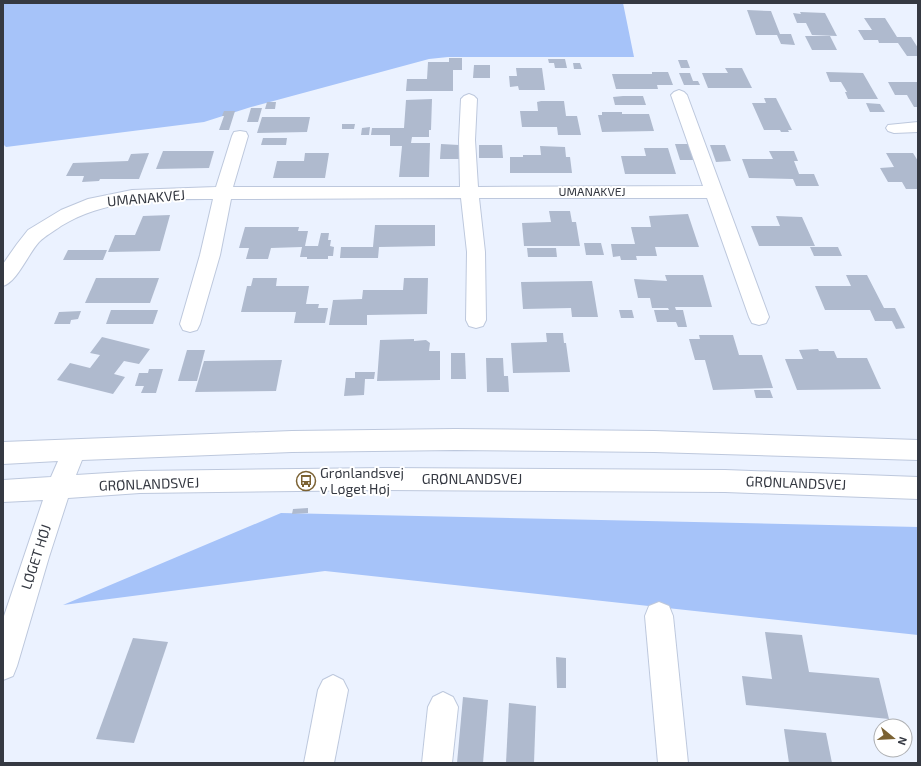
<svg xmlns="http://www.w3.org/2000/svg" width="921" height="766" viewBox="0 0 921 766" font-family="'Exo 2',sans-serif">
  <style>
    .forest { fill: #a6c3f9 }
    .building { fill: #afbace }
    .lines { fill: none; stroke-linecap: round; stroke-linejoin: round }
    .minor-casing { stroke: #bdc8dd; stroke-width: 2 }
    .minor { fill: #fff; fill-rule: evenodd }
    .labels { text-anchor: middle; stroke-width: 4; stroke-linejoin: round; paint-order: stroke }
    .far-street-label { font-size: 12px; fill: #353942; stroke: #fff }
    .street-label { font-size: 14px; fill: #353942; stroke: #fff }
    .poi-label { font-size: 14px; fill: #353942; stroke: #fff; text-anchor: start }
  </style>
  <rect width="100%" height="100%" fill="#ebf2ff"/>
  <g class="forest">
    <polygon points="3,3 623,3 634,57 448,57 429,59 251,107 204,122 6,147 3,144"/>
    <polygon points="281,513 918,527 918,635 325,571 63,605"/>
  </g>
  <g class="building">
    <polygon points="747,10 771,11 780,34 791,34 795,45 781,44 777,35 756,35"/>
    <polygon points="800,12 825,13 837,36 812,35 806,23 797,23 793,13 801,14"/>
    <polygon points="864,18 885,18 897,37 911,37 918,48 918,56 907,56 898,43 879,43 878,40 864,40 858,30 872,30"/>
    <polygon points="805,36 830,36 837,50 812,50"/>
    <polygon points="449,58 462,58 462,70 453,70 453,91 406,91 407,79 427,79 428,62 449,62"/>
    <polygon points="548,59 565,59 567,68 555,68 554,63 549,63"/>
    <polygon points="678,60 687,60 690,68 681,68"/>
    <polygon points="573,63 580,63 582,69 574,69"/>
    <polygon points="474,65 490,65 490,78 473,78"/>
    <polygon points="516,68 542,68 545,90 519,90 518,86 510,87 509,76 517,76"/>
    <polygon points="725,68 742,68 752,88 708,88 702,73 728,73"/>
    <polygon points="652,72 668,72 673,85 657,85 658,89 616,89 612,74 652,74"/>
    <polygon points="826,72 863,73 878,99 848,99 845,92 847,92 841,82 830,82"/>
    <polygon points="679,73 690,73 693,81 698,81 700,85 684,85"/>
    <polygon points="888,82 918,82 918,107 914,107 907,95 895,95"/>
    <polygon points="623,96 643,96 646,105 615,105 613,97"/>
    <polygon points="764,98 776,98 792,130 788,130 789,132 781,132 780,130 764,130 752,103 766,103"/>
    <polygon points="432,99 431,130 429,130 429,137 412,137 411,143 430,143 429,177 399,177 402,146 390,146 390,135 371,135 372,128 404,128 406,100"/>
    <polygon points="541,101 564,101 566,116 577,116 581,135 558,135 557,127 522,127 520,111 538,111 537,102"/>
    <polygon points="267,102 276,102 275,109 265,109"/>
    <polygon points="866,103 880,104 885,112 870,112"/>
    <polygon points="251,108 262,108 258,122 247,122"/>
    <polygon points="224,111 235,111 229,130 219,130 224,116 222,116"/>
    <polygon points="602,112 622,112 622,114 649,114 654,131 602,132 598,115 602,115"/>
    <polygon points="262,117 310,117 307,132 257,133"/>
    <polygon points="342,124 355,124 354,129 342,129"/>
    <polygon points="370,127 369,135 361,135 362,128"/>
    <polygon points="263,138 287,138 286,145 261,145"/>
    <polygon points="441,144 459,145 459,159 440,159"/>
    <polygon points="675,144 688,144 694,160 680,160"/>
    <polygon points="479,145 502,145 503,158 479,158"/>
    <polygon points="710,145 725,145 731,161 716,162"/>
    <polygon points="540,146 565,147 566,157 570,157 572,173 510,173 510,157 523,157 523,155 541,155"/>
    <polygon points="644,148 668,148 676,174 625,174 621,156 646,156"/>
    <polygon points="163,151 214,151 209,168 156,169"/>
    <polygon points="769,151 794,151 798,161 794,161 799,174 814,174 819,186 796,186 793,179 749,178 742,159 773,159"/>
    <polygon points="149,153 139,179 100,179 99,181 82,182 84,176 66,176 73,163 128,161 131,154"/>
    <polygon points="305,153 329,153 325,178 273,178 277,161 304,161"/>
    <polygon points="886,153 913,153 918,161 918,189 906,189 902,182 888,182 880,168 894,167"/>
    <polygon points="549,211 570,211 572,222 576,222 580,246 524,246 522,223 551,222"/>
    <polygon points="688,214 699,247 655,247 657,256 636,256 637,260 621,260 620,256 613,257 611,244 635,244 631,227 651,227 649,216"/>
    <polygon points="170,215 160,251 108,252 115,235 135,235 143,216"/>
    <polygon points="776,216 802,217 815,246 759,246 751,226 780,226"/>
    <polygon points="375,225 435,225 435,246 379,247 378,258 340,258 341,247 373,247"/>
    <polygon points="245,227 299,227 298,231 308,231 305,246 318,246 321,233 329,233 328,240 331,240 330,246 334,247 333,256 328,256 328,259 307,259 307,257 300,257 302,247 271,248 268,259 246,259 249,248 239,248"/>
    <polygon points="584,243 601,243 604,255 586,255"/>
    <polygon points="810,247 838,247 842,256 814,256"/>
    <polygon points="527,248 556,248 557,257 528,257"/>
    <polygon points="68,250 107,250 103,260 63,260"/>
    <polygon points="665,275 703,275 712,307 675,307 676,310 683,310 687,327 678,327 676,322 657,322 654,310 669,310 668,308 652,308 650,298 638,298 634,279 667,281"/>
    <polygon points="846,275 867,275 884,308 895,308 905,328 896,329 892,321 875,321 870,310 825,310 815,286 851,286"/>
    <polygon points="96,278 159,278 150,303 85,303"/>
    <polygon points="253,278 277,278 276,286 309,286 306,304 319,304 318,308 328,308 325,323 294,323 296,312 241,312 247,286 251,286"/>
    <polygon points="404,278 428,278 427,314 367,315 367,325 329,325 333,300 362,299 363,290 403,290"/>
    <polygon points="592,281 598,317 572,317 571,308 523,309 521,282"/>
    <polygon points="111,310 158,310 153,324 106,324"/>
    <polygon points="619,310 632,310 634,318 621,318"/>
    <polygon points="81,311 78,319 71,320 70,324 54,324 59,312"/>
    <polygon points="546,333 563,333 564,343 566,343 570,372 513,373 511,343 547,342"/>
    <polygon points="699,335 733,335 739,355 762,355 773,388 713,390 705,360 695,360 689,339 700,339"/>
    <polygon points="102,337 150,349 139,364 124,361 114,374 125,377 113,394 57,380 70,363 90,368 100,355 90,353"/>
    <polygon points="414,339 414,341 426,340 430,343 429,351 440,351 440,380 377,381 380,340"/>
    <polygon points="818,349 819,351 834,351 837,358 867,358 881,389 797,390 785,359 803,359 799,350"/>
    <polygon points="187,350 205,350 197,381 178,381"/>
    <polygon points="451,353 465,353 466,379 451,379"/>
    <polygon points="486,358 503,358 504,376 508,376 509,392 487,392"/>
    <polygon points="282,360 276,391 195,392 204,361"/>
    <polygon points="149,369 163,369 156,393 141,393 144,386 135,386 139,373 148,373"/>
    <polygon points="355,372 375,372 374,379 365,379 364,395 344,396 346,378 355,378"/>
    <polygon points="754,390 770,390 773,398 756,398"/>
    <polygon points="308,508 308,513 292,514 293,509"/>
    <polygon points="765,632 802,635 809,672 879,678 889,719 746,705 742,676 772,679"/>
    <polygon points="133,638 168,642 134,743 96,739"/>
    <polygon points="556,657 566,658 566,688 557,688"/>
    <polygon points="463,697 488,700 483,763 457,763"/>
    <polygon points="509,703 536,706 534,763 506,763"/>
    <polygon points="784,729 826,733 832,763 789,763"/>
  </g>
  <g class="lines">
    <g class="minor-casing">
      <g id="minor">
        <path d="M679 90 684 92 687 95 769 317 766 323 759 325 752 323 749 317 707 198H479L485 252 486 320 483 326 476 328 469 326 466 320 467 252 461 198 231 199 220 255 200 324 197 330 190 332 183 330 180 324 200 255 213 199C161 199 107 198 61 226 54 231 45 236 39 242 28 254 17 282 3 286V264L17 244 28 230 61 210 88 199 132 190 216 187 232 136 234 132 240 131 246 132 248 136 233 187H460L459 140 461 99 464 96 469 94 474 96 477 99 475 140 478 187 703 186 671 95 674 92Z"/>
        <polygon points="918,122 918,132 894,133 888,131 886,128 888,125"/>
        <polygon points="455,429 654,431 918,440 918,460 654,452 455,450 292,452 82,460 76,475 140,471 385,468 725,470 918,477 918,499 725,492 385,490 140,493 68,498 49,557 17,666 13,676 3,680 3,619 43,500 3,502 3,480 51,477 58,461 3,464 3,442 292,431"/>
        <polygon points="659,602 669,606 673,616 688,763 658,763 645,616 649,606"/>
        <polygon points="333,675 343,680 348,690 334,763 304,763 318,690 323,680"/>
        <polygon points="443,692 453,697 458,707 452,763 422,763 428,707 433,697"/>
      </g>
    </g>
    <use href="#minor" class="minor"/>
  </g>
  <defs>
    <g id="bus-ring" transform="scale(1)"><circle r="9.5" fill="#fff" stroke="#7b6233" stroke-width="1.5"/><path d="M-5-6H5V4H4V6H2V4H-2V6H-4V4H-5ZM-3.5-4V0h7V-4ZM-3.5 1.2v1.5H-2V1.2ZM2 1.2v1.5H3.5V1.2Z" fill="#7b6233"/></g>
  </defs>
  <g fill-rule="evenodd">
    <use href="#bus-ring" x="306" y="481"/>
  </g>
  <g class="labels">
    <g class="far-street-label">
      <text x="592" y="196">UMANAKVEJ</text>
    </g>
    <g class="street-label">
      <text transform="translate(146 198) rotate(-5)" y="5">UMANAKVEJ</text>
      <text x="472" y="484">GRØNLANDSVEJ</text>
      <text transform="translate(796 483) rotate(2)" y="5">GRØNLANDSVEJ</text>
      <text transform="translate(149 484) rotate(-2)" y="5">GRØNLANDSVEJ</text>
      <text transform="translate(36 557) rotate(-72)" y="5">LØGET HØJ</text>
    </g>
    <g class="poi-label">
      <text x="320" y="478">Grønlandsvej<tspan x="320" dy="16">v Løget Høj</tspan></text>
    </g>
  </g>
  <rect width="921" height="766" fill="none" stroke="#353942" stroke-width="8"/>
  <g transform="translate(893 738) rotate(108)"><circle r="19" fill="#ffffff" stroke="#aeb0b3"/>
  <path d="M0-3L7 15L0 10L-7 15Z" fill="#7b6233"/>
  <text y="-6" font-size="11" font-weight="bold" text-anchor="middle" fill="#353942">N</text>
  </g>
</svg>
